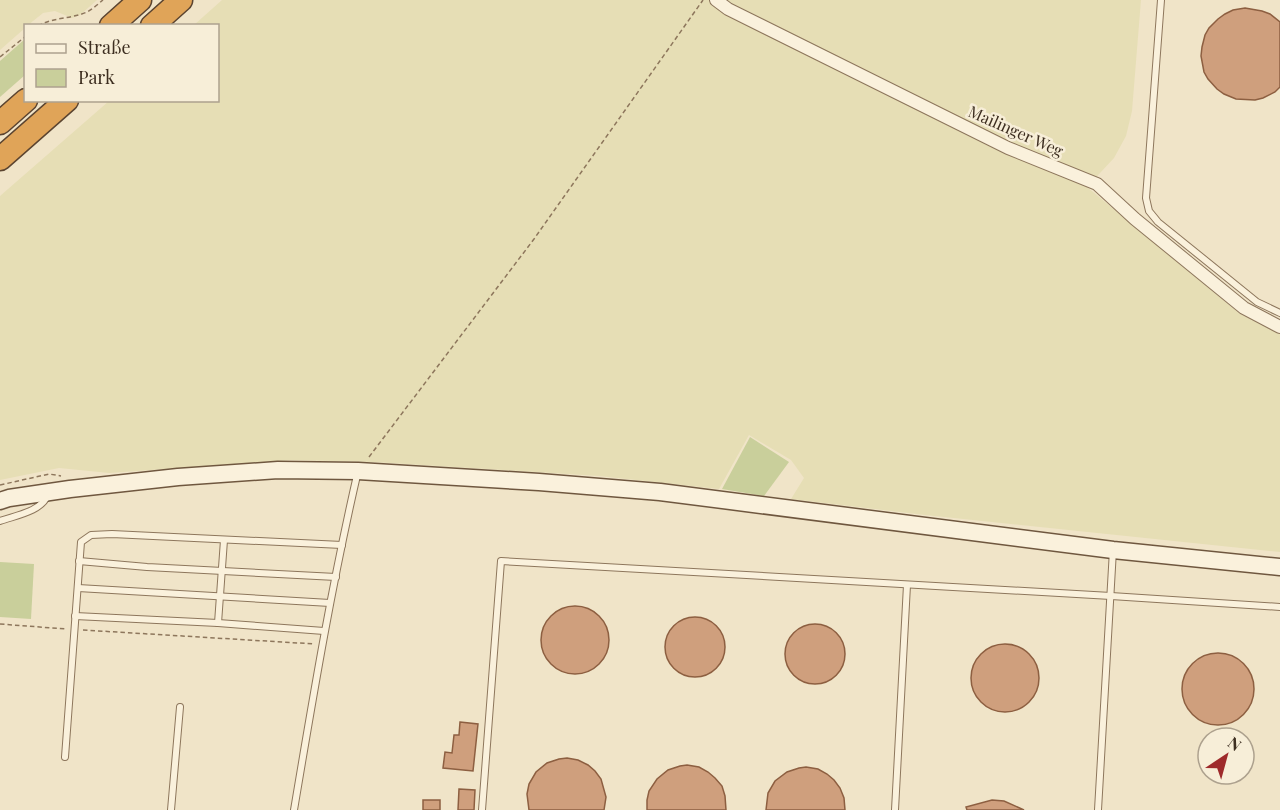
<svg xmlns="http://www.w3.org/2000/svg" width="1280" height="810" viewBox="0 0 1280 810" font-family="'Playfair Display',serif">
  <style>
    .farmland { fill: #e6deb5 }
    .green { fill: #c9cf9b }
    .building { fill: #cf9f7d; stroke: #8d5f41; stroke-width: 1.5 }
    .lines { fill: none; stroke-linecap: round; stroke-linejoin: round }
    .lane-casing { stroke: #8d765c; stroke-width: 8 }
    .street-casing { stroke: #8d765c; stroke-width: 14 }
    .secondary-casing { stroke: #6f573f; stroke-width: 19 }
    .highway-casing { stroke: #5b4430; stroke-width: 25 }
    .path { stroke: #8d765c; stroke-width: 1.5; stroke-dasharray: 4.5 3; stroke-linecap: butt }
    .lane { stroke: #faf1dc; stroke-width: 6 }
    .street { stroke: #faf1dc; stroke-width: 12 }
    .secondary { stroke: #faf1dc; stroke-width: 16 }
    .highway { stroke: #e0a458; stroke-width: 22 }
    .labels { text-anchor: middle; stroke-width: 5; stroke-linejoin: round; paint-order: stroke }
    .street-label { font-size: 16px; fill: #3d2e20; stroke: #f7eed8 }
  </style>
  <rect width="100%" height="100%" fill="#f0e4c8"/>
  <g class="farmland">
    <polygon points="0,0 97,0 80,15 72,18 55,11 43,13 28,25 26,26 25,28 0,50"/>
    <polygon points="222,0 1141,0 1132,111 1126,136 1114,158 1087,187 1240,314 1280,334 1280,552 925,515 791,499 804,478 791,460 749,435 719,489 599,476 374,462 291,460 109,473 59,468 0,480 0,196 109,101 218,100 218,26 194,25"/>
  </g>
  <g class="green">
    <polygon points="25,39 25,75 0,97 0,61"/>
    <polygon points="750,437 789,462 764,496 722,489"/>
    <polygon points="0,562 34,564 31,619 0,617"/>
  </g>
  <g class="building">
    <polygon points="1245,8 1262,11 1270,14 1280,22 1280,87 1275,92 1263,98 1255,100 1236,99 1224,94 1217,89 1208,79 1204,72 1201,56 1202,47 1205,35 1209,28 1218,19 1225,14 1233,10"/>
    <circle cx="575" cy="640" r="34"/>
    <circle cx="695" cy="647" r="30"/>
    <circle cx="815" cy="654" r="30"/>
    <circle cx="1005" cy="678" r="34"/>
    <circle cx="1218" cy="689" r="36"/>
    <polygon points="460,722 478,724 473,771 443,768 445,752 452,753 454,735 459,735"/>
    <polygon points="567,758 578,760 588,765 595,771 601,779 606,797 604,810 529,810 527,794 529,784 536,772 547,763 559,759"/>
    <polygon points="687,765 699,767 708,772 715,778 722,786 725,796 726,810 647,810 647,800 649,791 657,779 668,770 680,766"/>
    <polygon points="806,767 818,769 827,774 834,780 840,788 844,798 845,810 766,810 768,793 775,781 787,772 799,768"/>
    <polygon points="459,789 475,790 474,810 458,810"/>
    <rect x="423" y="800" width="17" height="10"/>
    <polygon points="992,800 1004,801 1024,810 967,810 966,807"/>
  </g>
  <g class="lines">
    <g class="lane-casing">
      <g id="lane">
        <polyline points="1161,0 1146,198 1149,211 1158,222 1257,302 1280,313"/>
        <path d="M0 521C17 515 40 512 48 495"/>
        <polyline points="79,561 147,567 336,577"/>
        <polyline points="78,588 330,603"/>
        <polyline points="75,616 218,623 324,631"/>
        <polyline points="218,623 224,540"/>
        <polyline points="65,757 81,542 91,535 112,534 342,545"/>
        <polyline points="171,810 180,707"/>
        <path d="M294 810C313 697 332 583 358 471"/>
        <polyline points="482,810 501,561 1111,596 1280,607"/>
        <polyline points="895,810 907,585"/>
        <polyline points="1098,810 1113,550"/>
      </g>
    </g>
    <g class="street-casing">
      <polyline id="street" points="716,0 728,9 1008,148 1097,184 1135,219 1244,308 1280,327"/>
    </g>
    <g class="secondary-casing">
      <polyline id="secondary" points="0,501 9,498 70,489 178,477 278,470 358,471 539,482 660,492 1113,550 1280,567"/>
    </g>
    <g class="highway-casing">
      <g id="highway">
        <polyline points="111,26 140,0"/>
        <polyline points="152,26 181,0"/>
        <polyline points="0,123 26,100"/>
        <polyline points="0,159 67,100"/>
      </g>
    </g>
    <g class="path">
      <path d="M38 26C54 17 71 19 87 12 93 9 98 4 103 0"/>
      <polyline points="0,57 26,36"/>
      <polyline points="369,457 534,239 703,0"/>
      <polyline points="0,485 49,474 61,476"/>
      <polyline points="0,624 66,629"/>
      <polyline points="83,630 315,644"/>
    </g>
    <use href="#lane" class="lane"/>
    <use href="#street" class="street"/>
    <use href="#secondary" class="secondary"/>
    <use href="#highway" class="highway"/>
  </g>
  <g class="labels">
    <g class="street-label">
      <text transform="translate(1016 131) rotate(24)" y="6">Mailinger Weg</text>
    </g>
  </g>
  <rect x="24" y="24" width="195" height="78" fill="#f7eed8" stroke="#ada18e" stroke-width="1.5"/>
  <rect x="36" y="44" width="30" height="9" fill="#faf1dc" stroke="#ada18e" stroke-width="1.5"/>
  <text x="78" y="54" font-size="18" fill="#3d2e20">Straße</text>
  <rect x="36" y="69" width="30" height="18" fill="#c9cf9b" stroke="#ada18e" stroke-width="1.5"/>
  <text x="78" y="84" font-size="18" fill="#3d2e20">Park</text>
  <g transform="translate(1226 756) rotate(36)"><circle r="28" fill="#f7eed8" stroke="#ada18e" stroke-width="1.5"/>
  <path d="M0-4.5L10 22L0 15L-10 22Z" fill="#9e2a2b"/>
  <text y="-9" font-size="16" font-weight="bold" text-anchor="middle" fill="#3d2e20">N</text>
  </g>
</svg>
